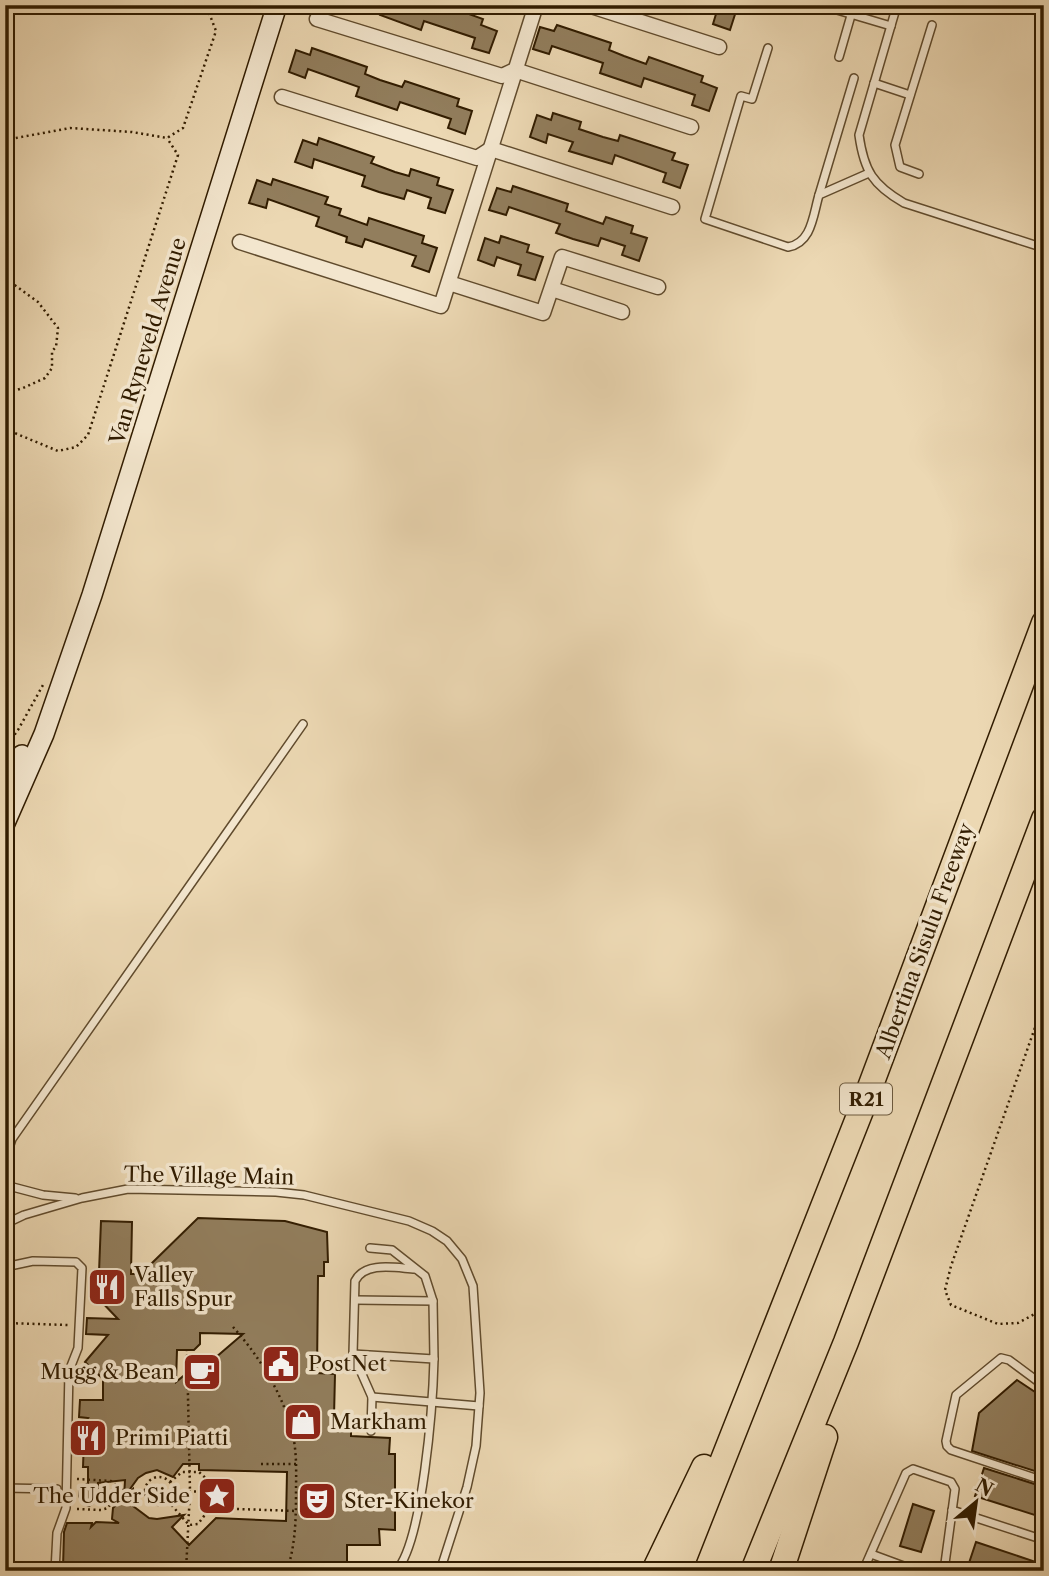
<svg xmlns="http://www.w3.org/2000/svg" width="1049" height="1576" viewBox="0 0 1049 1576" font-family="'Libre Caslon Text',serif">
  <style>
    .building { fill: #927e5d; stroke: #311c00; stroke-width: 2; fill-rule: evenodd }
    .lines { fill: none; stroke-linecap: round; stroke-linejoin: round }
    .lane-casing { stroke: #604b2d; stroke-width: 10 }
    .street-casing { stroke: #604b2d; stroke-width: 17 }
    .secondary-casing { stroke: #311c00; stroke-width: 22 }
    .highway-casing { stroke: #311c00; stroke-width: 27 }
    .path { stroke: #311c00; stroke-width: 2.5; stroke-dasharray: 2 3.5; stroke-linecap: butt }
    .lane { stroke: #f3e6ce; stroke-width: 7 }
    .street { stroke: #f3e6ce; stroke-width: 14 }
    .secondary { stroke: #f3e6ce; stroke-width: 19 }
    .highway { stroke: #ecd8b3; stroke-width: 24 }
    .labels { text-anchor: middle; stroke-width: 7; stroke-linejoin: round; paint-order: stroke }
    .shield { fill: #f3e6ce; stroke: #6b593e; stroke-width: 2 }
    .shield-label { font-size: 19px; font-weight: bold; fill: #311c00 }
    .street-label { font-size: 21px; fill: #311c00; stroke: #f3e6ce }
    .poi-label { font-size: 21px; fill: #311c00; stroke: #f3e6ce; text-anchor: start }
  </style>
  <rect width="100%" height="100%" fill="#ecd8b3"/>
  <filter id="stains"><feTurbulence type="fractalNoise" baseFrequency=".00286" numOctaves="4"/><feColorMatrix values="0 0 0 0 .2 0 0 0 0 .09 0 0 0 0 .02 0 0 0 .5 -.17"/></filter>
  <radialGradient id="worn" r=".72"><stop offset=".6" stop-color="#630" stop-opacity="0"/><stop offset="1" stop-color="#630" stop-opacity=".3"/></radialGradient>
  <g class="building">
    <polygon points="383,5 444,5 483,19 481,25 497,31 489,53 472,48 475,38 424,21 421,30 380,15"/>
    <polygon points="695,5 738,5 730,30 713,24 716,14 694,7"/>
    <polygon points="557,25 611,43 609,50 624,56 646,64 649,57 703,76 701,82 717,88 709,111 692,105 695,95 644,78 641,87 600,73 603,63 552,46 549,54 533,49 540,27 554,31"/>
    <polygon points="312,48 367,67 365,74 380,80 402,87 405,81 459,99 457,106 472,111 465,134 448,128 451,119 400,102 397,110 356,96 359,87 308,69 305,78 289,72 296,50 310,55"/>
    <polygon points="553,113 581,122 579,129 603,137 618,141 620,135 675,153 672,160 688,165 680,188 663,182 666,173 615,155 612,164 569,151 573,142 548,134 546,143 530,137 537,115 551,120"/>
    <polygon points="319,138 374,157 371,163 395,172 409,176 411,169 439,178 437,185 453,190 445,213 428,208 431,198 407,190 404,199 379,192 362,186 365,176 314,159 312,168 295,162 303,140 317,145"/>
    <polygon points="273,179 328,197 325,204 341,209 339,215 367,225 369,218 424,236 422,243 437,248 429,272 412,266 416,256 365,239 362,247 346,242 347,237 316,226 319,217 268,199 266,208 249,203 257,180 271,185"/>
    <polygon points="513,186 568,204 566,211 603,224 606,217 633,226 631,233 647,238 639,261 622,255 625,246 601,238 598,246 573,239 556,233 560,224 509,207 506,215 489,210 497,188 511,192"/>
    <polygon points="501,236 529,245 527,252 543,257 535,280 518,275 521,265 497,257 494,266 478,260 485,238 499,243"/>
    <path d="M198 1218 285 1221 327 1232 328 1262H324V1276H318L317 1373 335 1374 334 1417H351V1436L390 1438 389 1454H395V1530L379 1529 380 1545H347V1571H72L63 1568 64 1532 67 1523H92L91 1527 96 1522 119 1523 112 1519 113 1508 124 1497 125 1480 98 1483V1500L89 1506 82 1503 79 1496 80 1489 88 1483V1467H83L84 1439H78V1431L88 1418 79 1417 80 1400H103V1379L85 1362 108 1335 86 1334 87 1318 118 1319 98 1298 101 1221 132 1222 131 1274H151V1264ZM200 1333 243 1334 208 1364 204 1359 176 1382 177 1350H194L200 1344ZM183 1464H199V1470L287 1472 286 1521 216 1518 189 1545 172 1527 184 1515 157 1519 149 1518 133 1506V1489L125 1496 138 1478 146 1473 157 1470 173 1477Z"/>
    <polygon points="1017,1380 1044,1398 1044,1474 972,1451 979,1413"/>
    <polygon points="984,1468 1044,1487 1044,1518 975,1496"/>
    <polygon points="913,1504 934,1511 921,1552 900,1546"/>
    <polygon points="976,1542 1033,1561 1029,1571 983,1571 968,1566"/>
  </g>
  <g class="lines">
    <g class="lane-casing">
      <g id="lane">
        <path d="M897 5 859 135C864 171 873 185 904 203L1044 248"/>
        <polyline points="941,6 941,5"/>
        <polyline points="837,10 891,26"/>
        <path d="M768 48 752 99 741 96 705 219 788 247C812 243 813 215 819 195L869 173"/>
        <polyline points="839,57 854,5"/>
        <polyline points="874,83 910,95"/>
        <polyline points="919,174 900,167 895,145 932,25"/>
        <polyline points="819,195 854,78"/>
        <polyline points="5,1160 12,1139 303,724"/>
        <polyline points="5,1185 43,1195 75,1198"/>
        <polyline points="5,1191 8,1208 5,1218"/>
        <polyline points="5,1224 24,1215 82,1198 128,1189 276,1192 304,1195 409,1221 432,1231 447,1241 462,1259 473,1286 480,1393 476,1446 467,1487 440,1571"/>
        <polyline points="5,1267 33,1261 76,1262 82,1268 78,1348 69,1371 66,1508 57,1533 55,1571"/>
        <polyline points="355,1300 433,1301"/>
        <polyline points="353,1354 434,1359 433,1301 425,1276 392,1250 370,1248"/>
        <polyline points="1044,1386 1009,1360 1001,1358 956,1395 946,1441 947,1446 951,1450 1044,1481"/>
        <polyline points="372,1397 479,1406"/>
        <path d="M371 1431 372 1397 353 1354 355 1281C365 1261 396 1268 415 1269"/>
        <polyline points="5,1488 57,1489"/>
        <polyline points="952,1510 1044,1540"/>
        <polyline points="871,1554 917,1571"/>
        <path d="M396 1571C423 1542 433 1402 434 1359"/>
        <polyline points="863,1571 906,1473 913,1469 951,1482 955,1489 944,1571"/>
        <polyline points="1043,1571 1044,1568"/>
      </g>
    </g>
    <g class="street-casing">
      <g id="street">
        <polyline points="588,5 719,47"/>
        <polyline points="317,19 502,76 515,70 691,127"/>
        <polyline points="282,97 477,158 491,149 672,207"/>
        <polyline points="240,242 441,306 536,5"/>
        <polyline points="449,283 543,313 562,257 658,287"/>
        <polyline points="552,289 622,312"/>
      </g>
    </g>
    <g class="secondary-casing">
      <g id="secondary">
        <polyline points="5,789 22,755"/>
        <polyline points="5,823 44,734 92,595 277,5"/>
      </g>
    </g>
    <g class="highway-casing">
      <g id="highway">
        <polyline points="654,1571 704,1467"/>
        <polyline points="679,1571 866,1098 1044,623"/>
        <polyline points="753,1571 846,1342 1044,819"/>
        <polyline points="781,1571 825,1437"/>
      </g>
    </g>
    <g class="path">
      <path d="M33 5C45 13 61 13 75 10L77 5"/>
      <polyline points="5,89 8,104 5,107"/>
      <polyline points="5,140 70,128 132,132 167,138 183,128 216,31 206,5"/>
      <polyline points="5,281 9,281 38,302 58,328 56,347 52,351 52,368 45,378 23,388 13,391 5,388"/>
      <polyline points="5,429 58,451 76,447 88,435 178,155 167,138"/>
      <polyline points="5,748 18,730 43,685"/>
      <polyline points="1044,1002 951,1266 945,1290 951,1305 998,1324 1018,1323 1044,1309"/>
      <polyline points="5,1323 68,1325"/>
      <path d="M233 1327C260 1357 287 1400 294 1441 297 1459 296 1477 296 1495 296 1522 295 1546 287 1571"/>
      <polyline points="261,1464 296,1464"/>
      <circle cx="159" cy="1491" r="14"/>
      <polyline points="77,1479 111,1481 122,1490"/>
      <polyline points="170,1482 182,1472 199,1472 211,1483 210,1508"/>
      <polyline points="172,1491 224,1492"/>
      <polyline points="168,1501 189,1525 198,1524 210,1508 296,1511"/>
      <polyline points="77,1509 101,1510 108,1508 117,1492 122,1490 145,1491"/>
      <polyline points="186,1571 190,1491 187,1350"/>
    </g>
    <use href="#lane" class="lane"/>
    <use href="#street" class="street"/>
    <use href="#secondary" class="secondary"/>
    <use href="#highway" class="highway"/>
  </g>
  <defs>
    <g id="restaurant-square" transform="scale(2.0125)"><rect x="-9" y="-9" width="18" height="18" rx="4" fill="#8f2418" stroke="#f3e6ce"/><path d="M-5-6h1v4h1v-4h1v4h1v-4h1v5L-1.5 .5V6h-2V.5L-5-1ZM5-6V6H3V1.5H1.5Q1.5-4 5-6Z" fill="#fff"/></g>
    <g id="civic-square" transform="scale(2.0125)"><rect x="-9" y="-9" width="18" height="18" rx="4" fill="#8f2418" stroke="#f3e6ce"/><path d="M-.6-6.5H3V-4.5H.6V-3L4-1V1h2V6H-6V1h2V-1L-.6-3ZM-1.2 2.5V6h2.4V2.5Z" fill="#fff"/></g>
    <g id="cafe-square" transform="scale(2.0125)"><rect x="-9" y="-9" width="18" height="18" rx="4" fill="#8f2418" stroke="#f3e6ce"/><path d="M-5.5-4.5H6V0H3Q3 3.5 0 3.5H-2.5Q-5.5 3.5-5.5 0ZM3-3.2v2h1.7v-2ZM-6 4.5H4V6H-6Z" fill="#fff"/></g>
    <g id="shop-square" transform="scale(2.0125)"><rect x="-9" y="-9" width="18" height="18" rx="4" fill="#8f2418" stroke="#f3e6ce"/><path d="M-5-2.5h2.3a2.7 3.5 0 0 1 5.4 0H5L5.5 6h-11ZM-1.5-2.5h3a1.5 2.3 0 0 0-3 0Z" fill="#fff"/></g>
    <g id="sight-square" transform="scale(2.0125)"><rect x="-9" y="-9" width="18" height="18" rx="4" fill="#8f2418" stroke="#f3e6ce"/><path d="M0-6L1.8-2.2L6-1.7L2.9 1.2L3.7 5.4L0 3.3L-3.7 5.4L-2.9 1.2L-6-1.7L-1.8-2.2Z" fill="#fff"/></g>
    <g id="theatre-square" transform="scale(2.0125)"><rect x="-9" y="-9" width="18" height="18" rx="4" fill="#8f2418" stroke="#f3e6ce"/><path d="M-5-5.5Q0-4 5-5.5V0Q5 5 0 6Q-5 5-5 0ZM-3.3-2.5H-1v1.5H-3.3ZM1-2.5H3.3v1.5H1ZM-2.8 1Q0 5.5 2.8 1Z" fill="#fff"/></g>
  </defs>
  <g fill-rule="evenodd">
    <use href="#restaurant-square" x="107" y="1287"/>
    <use href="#civic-square" x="281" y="1364"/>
    <use href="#cafe-square" x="202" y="1372"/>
    <use href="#shop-square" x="303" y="1422"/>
    <use href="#restaurant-square" x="88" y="1438"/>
    <use href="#sight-square" x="217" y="1496"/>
    <use href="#theatre-square" x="317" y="1501"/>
  </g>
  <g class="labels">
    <rect class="shield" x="840" y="1083.5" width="52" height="31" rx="5"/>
    <g class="shield-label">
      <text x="866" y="1106">R21</text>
    </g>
    <g class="street-label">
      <text transform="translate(148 341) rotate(-73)" y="7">Van Ryneveld Avenue</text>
      <text transform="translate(925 941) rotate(-70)" y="7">Albertina Sisulu Freeway</text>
      <text transform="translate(209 1176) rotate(1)" y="7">The Village Main</text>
    </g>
    <g class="poi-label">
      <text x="134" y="1282">Valley<tspan x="134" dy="24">Falls Spur</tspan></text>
      <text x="308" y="1371">PostNet</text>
      <text x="175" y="1379" text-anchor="end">Mugg &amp; Bean</text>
      <text x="330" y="1429">Markham</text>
      <text x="115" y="1445">Primi Piatti</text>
      <text x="190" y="1503" text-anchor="end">The Udder Side</text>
      <text x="344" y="1508">Ster-Kinekor</text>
    </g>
  </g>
  <rect width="1049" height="1576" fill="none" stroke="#ecd8b3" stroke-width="28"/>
  <rect x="7" y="7" width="1035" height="1562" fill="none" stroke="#311c00" stroke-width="3.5"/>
  <rect x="14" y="14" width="1021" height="1548" fill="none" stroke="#311c00" stroke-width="2"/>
  <g transform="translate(976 1502) rotate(29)" stroke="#f3e6ce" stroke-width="5" paint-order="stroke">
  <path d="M0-5L12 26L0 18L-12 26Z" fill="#311c00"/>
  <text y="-10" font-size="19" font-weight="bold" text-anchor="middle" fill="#311c00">N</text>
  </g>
  <rect width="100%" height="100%" filter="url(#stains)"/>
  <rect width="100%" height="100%" fill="url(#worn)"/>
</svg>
